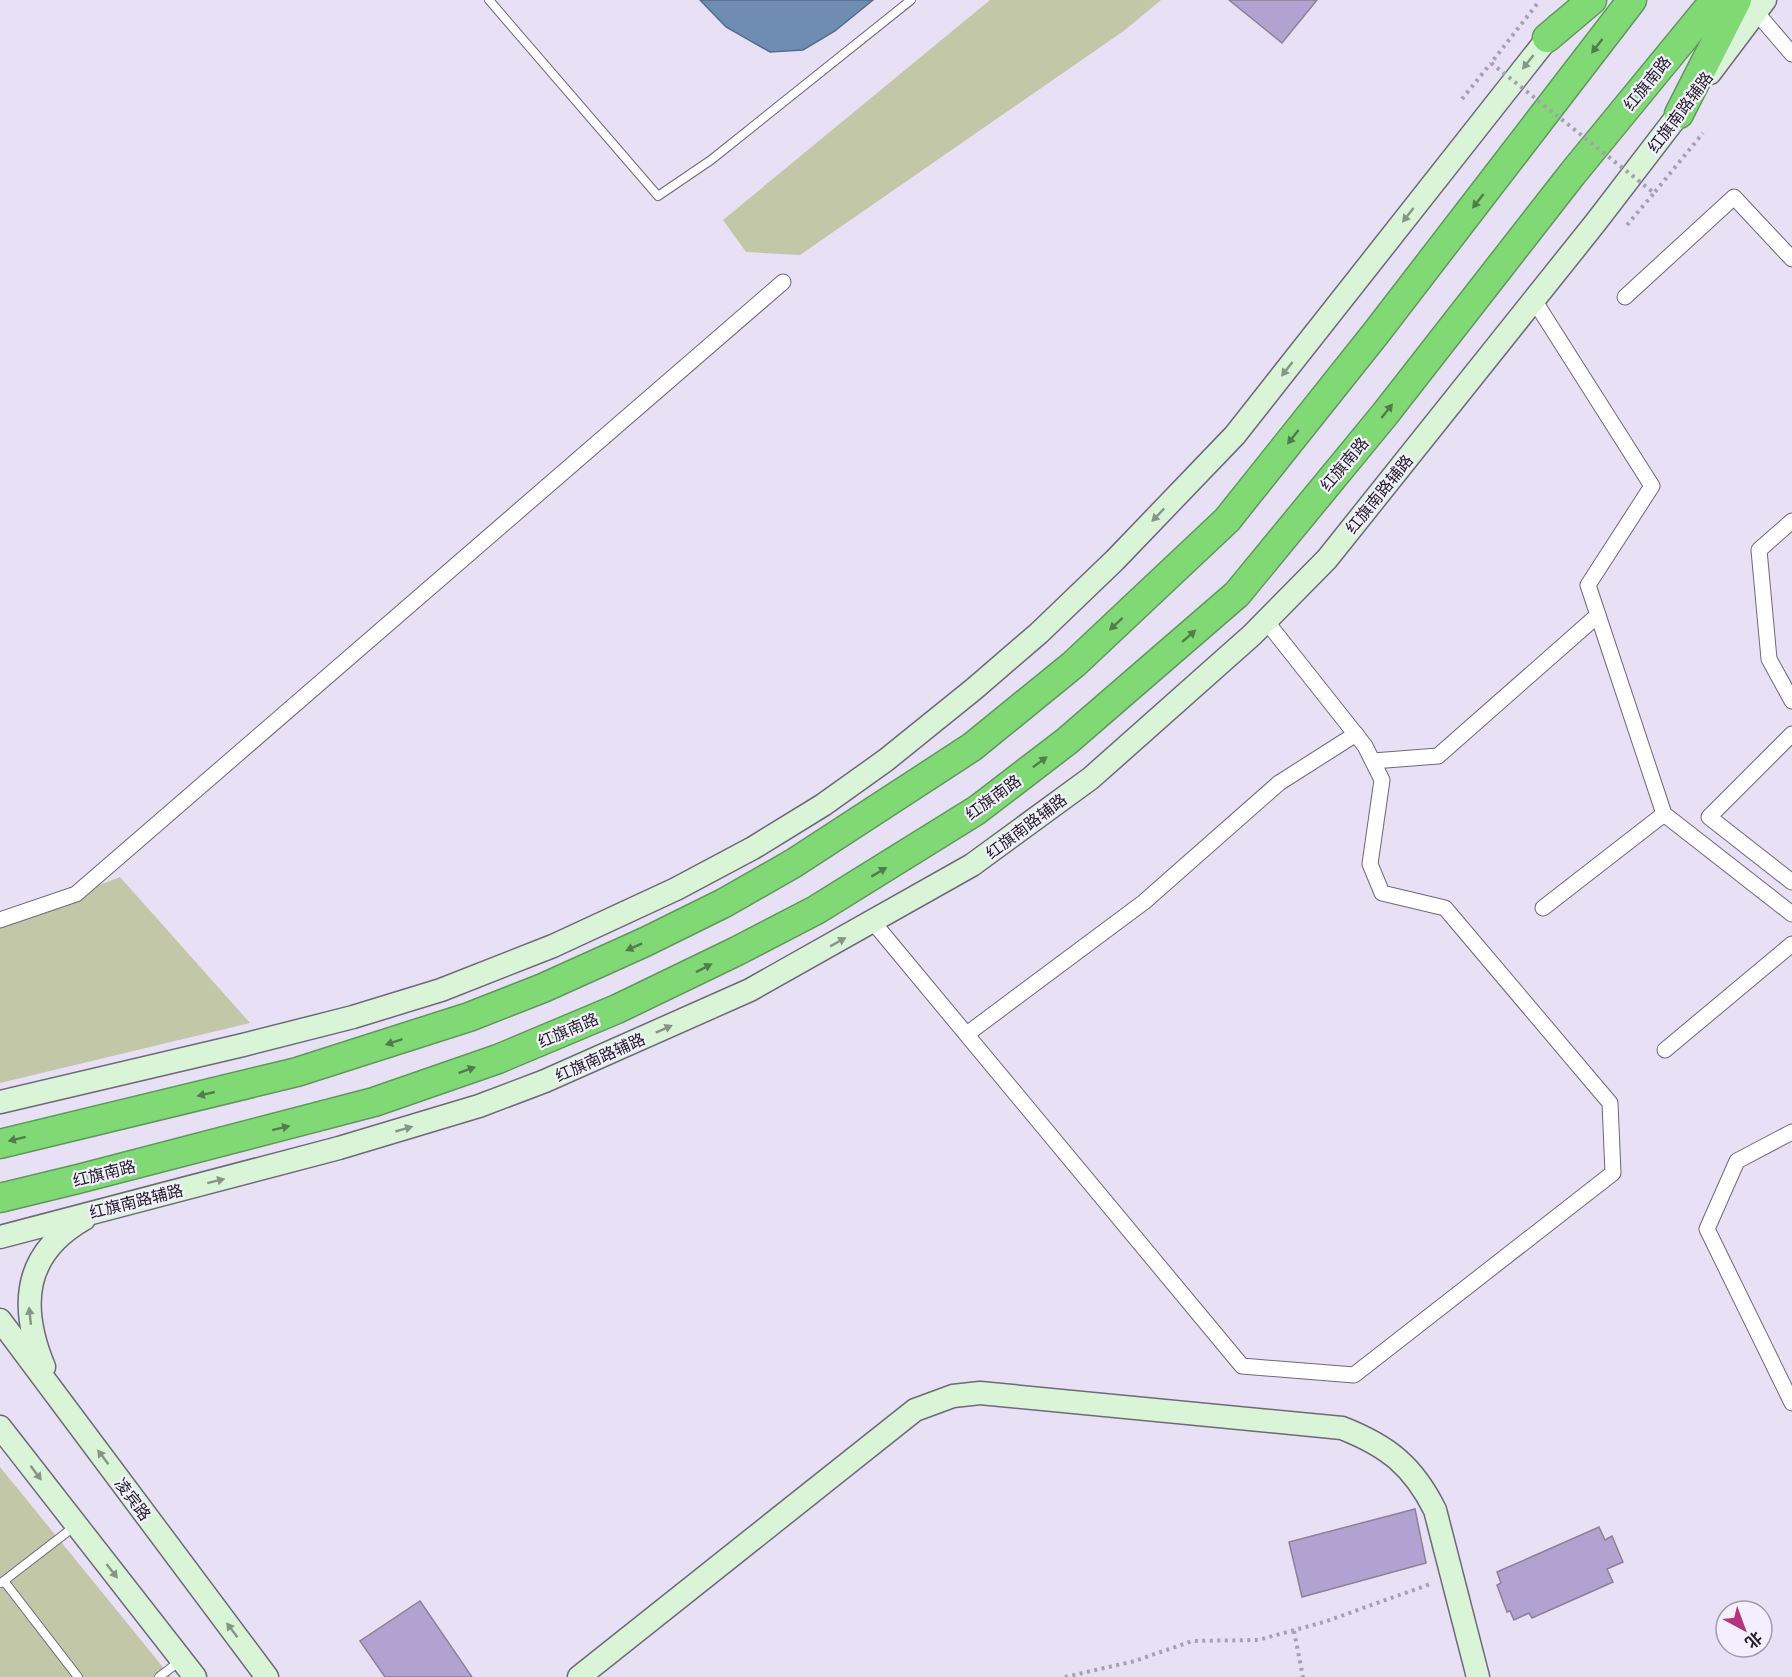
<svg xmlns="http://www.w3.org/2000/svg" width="1792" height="1677" viewBox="0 0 1792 1677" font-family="'Public Sans','Noto Sans SC',sans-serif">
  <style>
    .green { fill: #c1c7a7 }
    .water { fill: #6f8cb3; stroke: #586c89; stroke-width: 1.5 }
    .building { fill: #b3a2d1; stroke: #8a8395; stroke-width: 1.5 }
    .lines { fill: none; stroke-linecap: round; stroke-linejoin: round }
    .lane-casing { stroke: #6e6879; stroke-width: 10 }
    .street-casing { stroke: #6e6879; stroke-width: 17 }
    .secondary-casing { stroke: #6e6879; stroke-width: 25 }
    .highway-casing { stroke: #5f985a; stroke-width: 31 }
    .path { stroke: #a6a0b0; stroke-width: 4; stroke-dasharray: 3 4.5; stroke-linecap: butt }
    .lane { stroke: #fff; stroke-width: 8 }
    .street { stroke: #fff; stroke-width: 15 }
    .secondary { stroke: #d9f4d6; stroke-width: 22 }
    .highway { stroke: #80d975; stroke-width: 28 }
    .path-bridge { stroke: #a6a0b0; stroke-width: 4; stroke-dasharray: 3 4.5; stroke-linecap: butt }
    .oneway { fill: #527c4e }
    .oneway2 { fill: #879587 }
    .labels { text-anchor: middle; stroke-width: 4.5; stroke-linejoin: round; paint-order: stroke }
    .street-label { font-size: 16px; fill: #232027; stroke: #f4efff }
  </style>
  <rect width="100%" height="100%" fill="#e8e1f5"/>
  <g class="green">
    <polygon points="990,0 1161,0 1125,30 800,255 746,252 723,220"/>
    <polygon points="120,877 250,1023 0,1083 0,924"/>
    <polygon points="0,1467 171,1677 0,1677"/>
  </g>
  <polygon class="water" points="700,0 873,0 835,31 803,50 770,52 726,27"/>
  <g class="building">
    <polygon points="1229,0 1317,0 1282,43"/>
    <polygon points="1415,1509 1426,1563 1302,1597 1289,1542"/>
    <polygon points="1599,1527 1605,1540 1612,1536 1623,1562 1607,1569 1613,1582 1532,1618 1529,1613 1514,1620 1510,1611 1507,1612 1497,1585 1501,1583 1497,1572"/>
    <polygon points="420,1601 472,1677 385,1677 360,1641"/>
  </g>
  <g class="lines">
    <g class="lane-casing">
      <g id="lane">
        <polyline points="489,0 658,196 711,160 911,0"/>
        <polyline points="4,1581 78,1677"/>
        <polyline points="1,1583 75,1526"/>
        <polyline points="159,1677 180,1661"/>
      </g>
    </g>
    <g class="street-casing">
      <g id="street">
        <polyline points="1756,12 1792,54"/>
        <polyline points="1625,297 1734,197 1792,259"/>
        <polyline points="1534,300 1652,486 1588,585 1664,814 1792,914"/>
        <polyline points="1792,521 1759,550 1769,659 1792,701"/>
        <polyline points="1792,734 1709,817 1792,882"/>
        <polyline points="1373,761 1438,756 1598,615"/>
        <polyline points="1543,908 1664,814"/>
        <polyline points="0,920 76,894 783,282"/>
        <polyline points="873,922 1242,1366 1354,1375 1613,1173 1610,1103 1445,908 1382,893 1370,864 1382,780 1365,746 1266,621"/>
        <polyline points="967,1034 1144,902 1279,783 1356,734"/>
        <polyline points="1665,1050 1792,944"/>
        <polyline points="1792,1132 1737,1161 1707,1229 1792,1403"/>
      </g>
    </g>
    <g class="secondary-casing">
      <g id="secondary">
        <polyline points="1710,73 1765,0"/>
        <polyline points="0,1102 243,1045 353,1017 441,990 553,946 676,889 753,848 823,805 886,760 974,689 1039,633 1115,560 1235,435 1558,25"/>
        <polyline points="0,1237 339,1148 479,1106 545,1081 750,990 972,865 1091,778 1252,635 1327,559 1596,222 1688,102"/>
        <polyline points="0,1320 267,1677"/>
        <path d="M44 1367C19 1306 23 1254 84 1219"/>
        <polyline points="0,1427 195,1677"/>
        <path d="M579 1677 915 1410 953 1396 980 1393 1342 1428C1388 1446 1413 1466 1435 1510L1478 1677"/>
      </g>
    </g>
    <g class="highway-casing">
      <g id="highway">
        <polyline points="1547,38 1592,0"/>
        <polyline points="1679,114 1737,0"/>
        <polyline points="0,1144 297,1072 469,1017 543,988 645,942 724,903 794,863 972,747 1074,664 1227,520 1376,333 1632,0"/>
        <polyline points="0,1198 78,1179 374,1102 498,1059 617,1009 737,951 816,910 977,810 1067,741 1237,594 1385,414 1573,173 1715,0"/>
      </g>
    </g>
    <g class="path">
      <polyline points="1462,99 1491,63"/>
      <polyline points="1627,225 1654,193"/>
      <polyline points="1294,1631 1303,1677"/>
      <polyline points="1065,1677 1135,1661 1192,1641 1258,1640 1324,1622 1433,1583"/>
    </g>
    <use href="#lane" class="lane"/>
    <use href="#street" class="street"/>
    <use href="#secondary" class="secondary"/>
    <use href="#highway" class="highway"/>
    <polyline class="path-bridge" points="1537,4 1491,63 1654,193 1703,133"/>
  </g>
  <defs><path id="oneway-solid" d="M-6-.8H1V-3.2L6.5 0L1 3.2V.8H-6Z" transform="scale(1.5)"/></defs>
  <g class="oneway">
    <use href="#oneway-solid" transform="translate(1597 46) rotate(128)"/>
    <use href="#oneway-solid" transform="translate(1478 201) rotate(128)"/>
    <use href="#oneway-solid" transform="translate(1387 411) rotate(-52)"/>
    <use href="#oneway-solid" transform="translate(1293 437) rotate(128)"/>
    <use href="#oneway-solid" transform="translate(1116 624) rotate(137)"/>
    <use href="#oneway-solid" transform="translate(1189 636) rotate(-41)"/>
    <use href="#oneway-solid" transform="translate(1040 762) rotate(-37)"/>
    <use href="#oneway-solid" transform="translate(879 872) rotate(-31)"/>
    <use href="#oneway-solid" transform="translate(634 947) rotate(156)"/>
    <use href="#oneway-solid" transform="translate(704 968) rotate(-27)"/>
    <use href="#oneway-solid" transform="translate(394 1042) rotate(162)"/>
    <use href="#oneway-solid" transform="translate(467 1070) rotate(-20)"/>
    <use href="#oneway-solid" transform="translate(206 1094) rotate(167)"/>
    <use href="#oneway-solid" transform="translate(281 1128) rotate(-14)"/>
    <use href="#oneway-solid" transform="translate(17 1139) rotate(166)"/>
  </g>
  <g class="oneway2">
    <use href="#oneway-solid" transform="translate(1528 62) rotate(128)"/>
    <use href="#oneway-solid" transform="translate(1408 215) rotate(128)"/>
    <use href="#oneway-solid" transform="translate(1287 369) rotate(128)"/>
    <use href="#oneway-solid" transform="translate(1158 515) rotate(134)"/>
    <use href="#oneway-solid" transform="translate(838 942) rotate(-29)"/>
    <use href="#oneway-solid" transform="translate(664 1029) rotate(-24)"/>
    <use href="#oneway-solid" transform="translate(404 1129) rotate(-16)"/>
    <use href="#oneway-solid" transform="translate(216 1181) rotate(-14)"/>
    <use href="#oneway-solid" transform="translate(30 1316) rotate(-96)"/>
    <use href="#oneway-solid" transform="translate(103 1457) rotate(-127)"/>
    <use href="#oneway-solid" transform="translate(36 1473) rotate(53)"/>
    <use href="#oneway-solid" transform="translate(112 1571) rotate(52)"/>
    <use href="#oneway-solid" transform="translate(232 1630) rotate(-127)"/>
  </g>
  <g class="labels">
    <g class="street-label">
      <text transform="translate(1647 83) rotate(-51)" y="6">红旗南路</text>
      <text transform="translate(1680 112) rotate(-53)" y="6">红旗南路辅路</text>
      <text transform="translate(1344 464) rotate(-50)" y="6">红旗南路</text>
      <text transform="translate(1379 494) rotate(-51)" y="6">红旗南路辅路</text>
      <text transform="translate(993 797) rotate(-36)" y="6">红旗南路</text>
      <text transform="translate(1026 826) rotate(-37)" y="6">红旗南路辅路</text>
      <text transform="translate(568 1030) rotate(-23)" y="6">红旗南路</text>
      <text transform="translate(600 1057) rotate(-24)" y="6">红旗南路辅路</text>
      <text transform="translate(104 1173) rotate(-14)" y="6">红旗南路</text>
      <text transform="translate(136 1201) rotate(-14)" y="6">红旗南路辅路</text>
      <text transform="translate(133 1499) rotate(53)" y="6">凌宾路</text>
    </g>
  </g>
  <g transform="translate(1744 1629) rotate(139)"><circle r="28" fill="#f4efff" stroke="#a09ca9" stroke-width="1.5"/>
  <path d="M0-4.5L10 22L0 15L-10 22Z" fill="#b6347e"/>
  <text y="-9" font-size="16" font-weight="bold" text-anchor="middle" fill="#232027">北</text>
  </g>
</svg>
